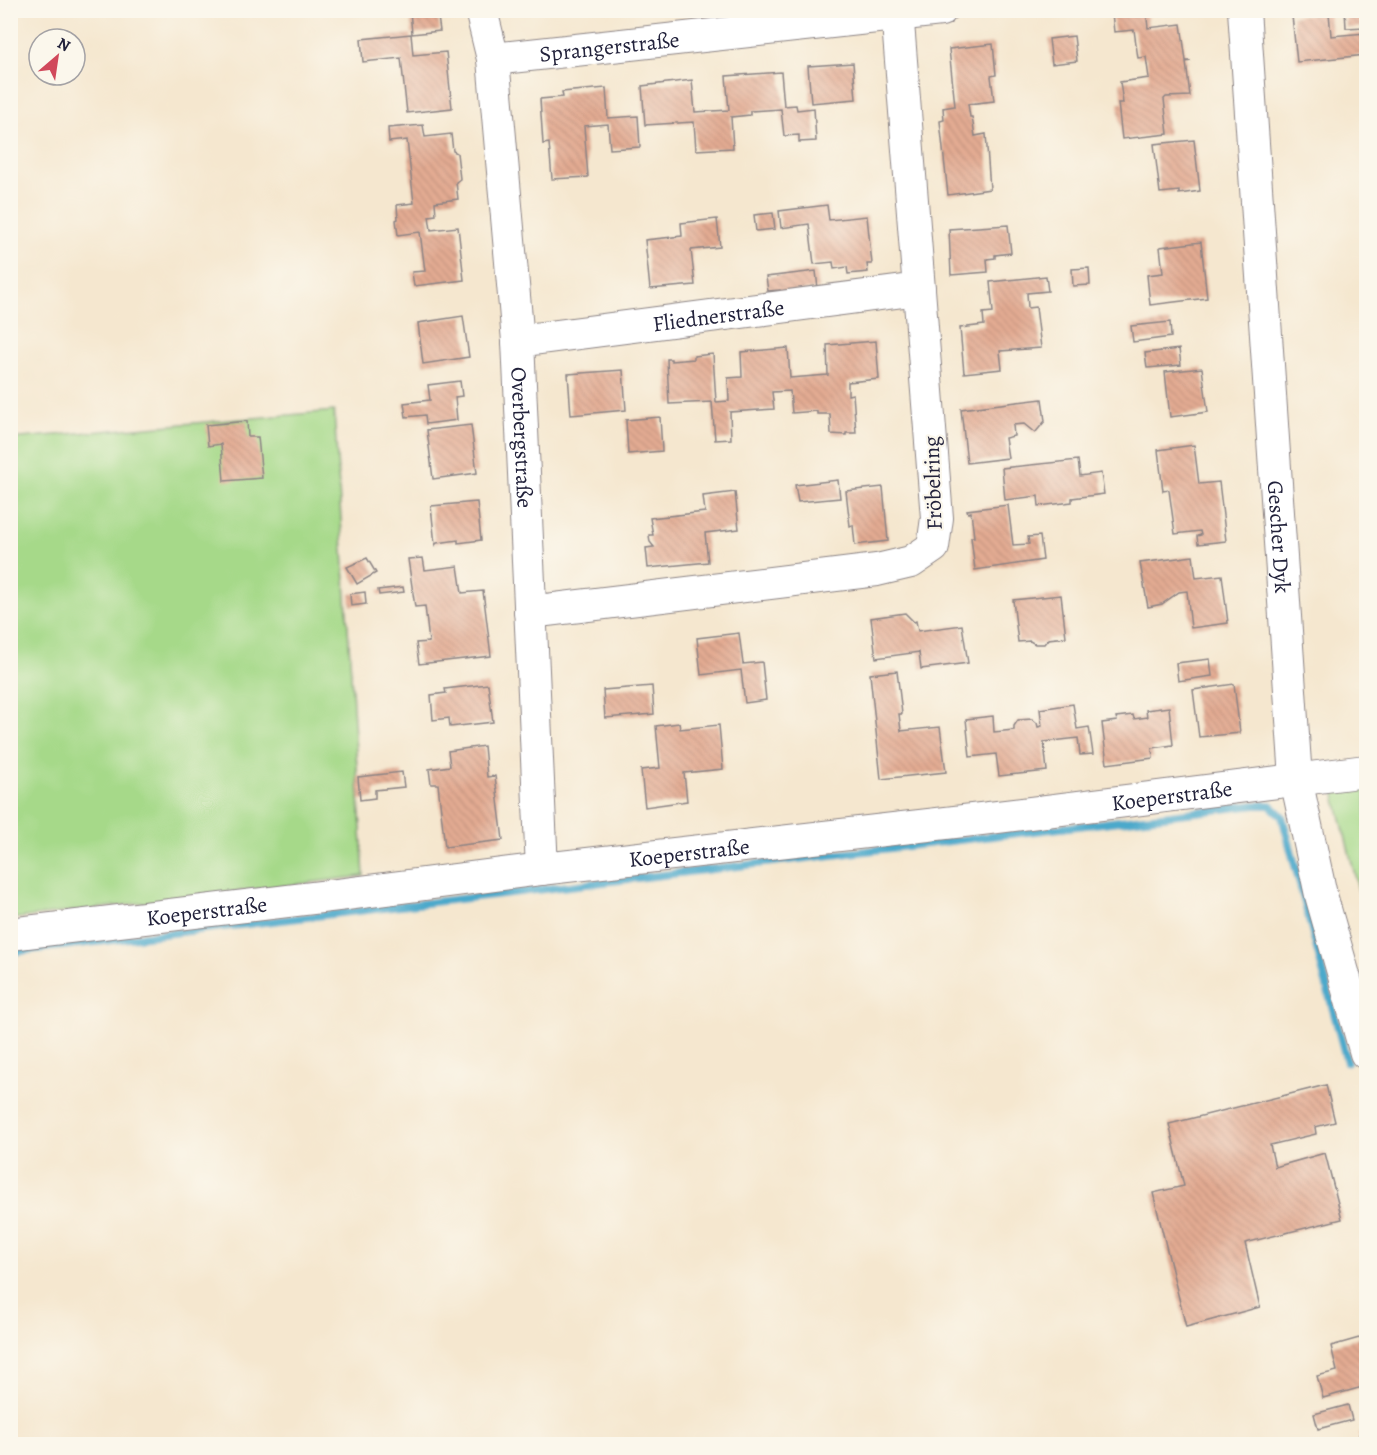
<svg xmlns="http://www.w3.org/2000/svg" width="1377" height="1455" viewBox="0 0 1377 1455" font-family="Alegreya,serif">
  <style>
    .grass { fill: #a6d989; stroke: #647e62; stroke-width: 1.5 }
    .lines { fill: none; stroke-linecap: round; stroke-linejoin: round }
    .stream { stroke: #4ca9cb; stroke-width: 8 }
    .building { fill: url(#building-back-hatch) }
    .minor-casing { stroke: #8c8485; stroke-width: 34 }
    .minor { stroke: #fff; stroke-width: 32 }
    .labels { text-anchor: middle; stroke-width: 4.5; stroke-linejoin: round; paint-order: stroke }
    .street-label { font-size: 22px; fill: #22223b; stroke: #fbf7ec }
  </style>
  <defs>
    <pattern id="building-back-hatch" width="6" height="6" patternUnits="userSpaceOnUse" patternTransform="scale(1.5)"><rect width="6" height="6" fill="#e3ab92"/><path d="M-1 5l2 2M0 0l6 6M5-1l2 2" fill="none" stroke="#c2937f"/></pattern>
  </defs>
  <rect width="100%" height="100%" fill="#fbf7ec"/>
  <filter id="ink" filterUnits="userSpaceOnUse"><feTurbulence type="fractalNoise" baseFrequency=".0167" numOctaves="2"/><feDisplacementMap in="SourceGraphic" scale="12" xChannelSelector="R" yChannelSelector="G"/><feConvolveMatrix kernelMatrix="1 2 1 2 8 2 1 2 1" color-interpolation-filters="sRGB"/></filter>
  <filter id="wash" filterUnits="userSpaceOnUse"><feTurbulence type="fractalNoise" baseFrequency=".008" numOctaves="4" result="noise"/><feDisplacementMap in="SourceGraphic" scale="24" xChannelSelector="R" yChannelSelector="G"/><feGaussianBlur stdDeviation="1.35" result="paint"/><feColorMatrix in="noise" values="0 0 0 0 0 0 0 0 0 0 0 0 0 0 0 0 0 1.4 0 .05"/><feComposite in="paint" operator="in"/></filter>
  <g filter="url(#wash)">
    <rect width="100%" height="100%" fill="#f5e7cf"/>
    <g class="grass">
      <polygon points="334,411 364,876 11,919 10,439"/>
      <polygon points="1366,787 1366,890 1359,892 1334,791"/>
    </g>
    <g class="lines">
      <polyline class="stream" points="10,952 1255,805 1270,805 1282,816 1347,1062"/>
    </g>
    <g id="blocks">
      <g class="building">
        <polygon points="410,10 437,10 440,31 412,34"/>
        <polygon points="1131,10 1146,10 1148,28 1181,24 1186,61 1191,61 1186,62 1190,96 1166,97 1164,99 1168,134 1122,139 1118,103 1123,103 1120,82 1149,78 1146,57 1138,58 1134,30 1114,32 1112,13"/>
        <polygon points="1345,10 1366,10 1366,27 1346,28"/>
        <polygon points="1329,13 1331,36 1366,33 1366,55 1297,62 1292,16"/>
        <polygon points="411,34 413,55 446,52 452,108 407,113 401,58 363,62 361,39"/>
        <polygon points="1074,36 1077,61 1052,64 1049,39"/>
        <polygon points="993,44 996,75 991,76 994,101 968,104 970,117 972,117 975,136 986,134 990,189 948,195 940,121 944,120 943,108 955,106 949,49"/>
        <polygon points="853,63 856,99 811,103 808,66"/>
        <polygon points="781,72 784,106 796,105 797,110 814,108 816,141 799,142 799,135 784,136 781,109 750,111 750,115 731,117 733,148 696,150 694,122 645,125 642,86 692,80 695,112 729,110 726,76"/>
        <polygon points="606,88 608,118 638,116 640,147 610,149 608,124 584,126 588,177 552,179 549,143 543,144 540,99 563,97 562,92"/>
        <polygon points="423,125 425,137 451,134 453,151 457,153 460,179 456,182 458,199 435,202 436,215 429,216 431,230 458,227 464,280 414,286 412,272 425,271 420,232 398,235 396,220 398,219 397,205 414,203 407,140 389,142 388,128"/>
        <polygon points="1194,140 1200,191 1179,194 1179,191 1160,193 1154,144"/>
        <polygon points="827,205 829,220 867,216 872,264 867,264 868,272 848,274 847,267 834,269 833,262 814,264 809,224 781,228 779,211"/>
        <polygon points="773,213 775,229 756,231 754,215"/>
        <polygon points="717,219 720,247 691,250 695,285 650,289 645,240 682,236 681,223"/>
        <polygon points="1008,225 1011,253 995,255 995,258 987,259 988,272 951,275 949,229"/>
        <polygon points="1201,242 1207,298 1150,305 1147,275 1163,273 1160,247"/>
        <polygon points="1089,268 1090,285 1073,286 1072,269"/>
        <polygon points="816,271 818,289 780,293 780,290 768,291 766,277"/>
        <polygon points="1046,276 1048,291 1027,293 1028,308 1036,307 1041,348 1000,351 1002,369 964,373 960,328 984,325 983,313 993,312 990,282"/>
        <polygon points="463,316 469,357 423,364 418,323"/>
        <polygon points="1170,322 1171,337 1133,342 1131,326"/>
        <polygon points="876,341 879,379 848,382 848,395 853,394 856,433 846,433 846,435 831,434 830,414 817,414 817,411 792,413 790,391 772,392 774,409 730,412 731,439 715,440 712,402 669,404 667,359 671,359 671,361 694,359 694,356 713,354 716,402 729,401 728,378 742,377 741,352 788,348 790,378 828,375 827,345"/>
        <polygon points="1179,349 1181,365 1147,368 1145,353"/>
        <polygon points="1202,368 1208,412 1170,417 1165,372"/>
        <polygon points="623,370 626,410 571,415 568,374"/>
        <polygon points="460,381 462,396 455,397 457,420 426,424 425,415 406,417 404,403 430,400 428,385"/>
        <polygon points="1042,399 1045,421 1035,433 1024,424 1013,425 1014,436 1005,438 1008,458 967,463 961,409"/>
        <polygon points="660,417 662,451 628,454 626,420"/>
        <polygon points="247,421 248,437 258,437 262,478 224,481 221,444 208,446 206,425"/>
        <polygon points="471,425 477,473 433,479 427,430"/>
        <polygon points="1194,445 1199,484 1219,482 1226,541 1198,544 1197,536 1201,535 1200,531 1175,534 1169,490 1163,491 1158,450"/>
        <polygon points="1078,460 1080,476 1101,473 1104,494 1072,498 1072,502 1039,506 1038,496 1005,500 1002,468"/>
        <polygon points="838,480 840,498 798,502 795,485"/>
        <polygon points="883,487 888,541 855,545 853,525 850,526 846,491"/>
        <polygon points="735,492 739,529 705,533 708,562 648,568 646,548 654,547 650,542 649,535 653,535 650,518 705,512 703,496"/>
        <polygon points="477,502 481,540 458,543 458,540 437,543 435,545 431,506"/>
        <polygon points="1008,505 1013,545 1029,544 1028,537 1040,536 1043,560 975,570 971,537 974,537 971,512 968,513 967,510"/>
        <polygon points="1193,556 1196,578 1222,575 1228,623 1191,628 1187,591 1179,592 1162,604 1148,607 1140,563"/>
        <polygon points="367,558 376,573 357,584 347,567"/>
        <polygon points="423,558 425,570 458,566 462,593 483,591 491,656 419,664 416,643 429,642 425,606 415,607 408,559"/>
        <polygon points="403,587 404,592 379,595 378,590"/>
        <polygon points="365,592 366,604 351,606 350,594"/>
        <polygon points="1061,595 1066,637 1048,639 1044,644 1035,644 1030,641 1018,642 1013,600"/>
        <polygon points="905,613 914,622 916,621 918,631 962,625 968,663 921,669 919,652 876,658 871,618"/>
        <polygon points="739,633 743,664 762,662 766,700 745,703 741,670 701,675 697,638"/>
        <polygon points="1210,659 1212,676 1178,681 1176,663"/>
        <polygon points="897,671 902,714 899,714 901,731 940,727 946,772 881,779 870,674"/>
        <polygon points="488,684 493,722 450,727 449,718 433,720 431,695 446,693 445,689"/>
        <polygon points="1234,684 1240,733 1199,737 1193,690"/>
        <polygon points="652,686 654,714 605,718 603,690"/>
        <polygon points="1073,704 1077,729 1089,727 1093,754 1080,755 1078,738 1044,742 1047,771 999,776 996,754 970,757 966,719 993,716 994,732 1014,730 1014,726 1018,720 1032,719 1037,723 1038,727 1042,726 1040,709"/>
        <polygon points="1169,707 1173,745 1152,748 1153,758 1107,764 1102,723 1117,721 1116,717 1133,715 1134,719 1147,717 1146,710"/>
        <polygon points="679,723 680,729 719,725 723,769 684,773 687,801 645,807 641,770 660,768 656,726"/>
        <polygon points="484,746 487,777 495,776 503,840 445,847 438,784 431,784 429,769 450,766 448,751"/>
        <polygon points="402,772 404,787 375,790 375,798 360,800 358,777"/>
        <polygon points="1326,1085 1335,1122 1315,1127 1316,1134 1270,1145 1275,1167 1325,1153 1342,1219 1245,1243 1260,1307 1186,1327 1153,1193 1184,1186 1169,1124"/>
        <polygon points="1366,1336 1366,1386 1323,1398 1317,1376 1337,1371 1331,1346"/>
        <polygon points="1348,1405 1352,1420 1318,1429 1314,1414"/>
        <polygon points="1366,1433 1366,1444 1362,1444 1359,1434"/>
      </g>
    </g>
  </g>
  <g filter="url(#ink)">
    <use href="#blocks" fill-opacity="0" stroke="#8c8485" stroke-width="1.5"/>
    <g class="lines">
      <g class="minor-casing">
        <g id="minor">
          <path id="s1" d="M481 10 493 59 518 341 542 869"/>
          <path id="s2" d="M1244 10 1296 779 1321 895 1366 1053"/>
          <path id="s3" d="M493 59 941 10"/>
          <path id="s4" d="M518 341 919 289"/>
          <polyline points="530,612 877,570 911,562 933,547 937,518 897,10"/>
          <path id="s5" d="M10 934 346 894 542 869 981 819 1366 771"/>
        </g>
      </g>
      <use href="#minor" class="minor"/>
    </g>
  </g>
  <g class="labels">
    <g class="street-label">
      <text dy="8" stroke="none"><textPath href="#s3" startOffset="117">Sprangerstraße</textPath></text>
      <text dy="8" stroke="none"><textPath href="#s4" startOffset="202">Fliednerstraße</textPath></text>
      <text dy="8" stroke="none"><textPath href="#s1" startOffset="430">Overbergstraße</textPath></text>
      <text transform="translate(932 483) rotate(-92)" y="8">Fröbelring</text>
      <text dy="8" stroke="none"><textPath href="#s2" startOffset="528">Gescher Dyk</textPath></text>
      <text dy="8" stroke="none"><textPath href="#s5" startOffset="1170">Koeperstraße</textPath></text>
      <text dy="8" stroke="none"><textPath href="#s5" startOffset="684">Koeperstraße</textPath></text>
      <text dy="8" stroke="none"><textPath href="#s5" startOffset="198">Koeperstraße</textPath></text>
    </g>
  </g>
  <rect width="1377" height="1455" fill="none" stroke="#fbf7ec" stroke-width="36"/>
  <g transform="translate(57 57) rotate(29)"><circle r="28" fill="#fbf7ec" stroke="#a4a2a5" stroke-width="1.5"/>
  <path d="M0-4.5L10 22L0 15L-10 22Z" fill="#d1495b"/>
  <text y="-9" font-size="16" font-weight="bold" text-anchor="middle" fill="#22223b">N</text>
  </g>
</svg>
